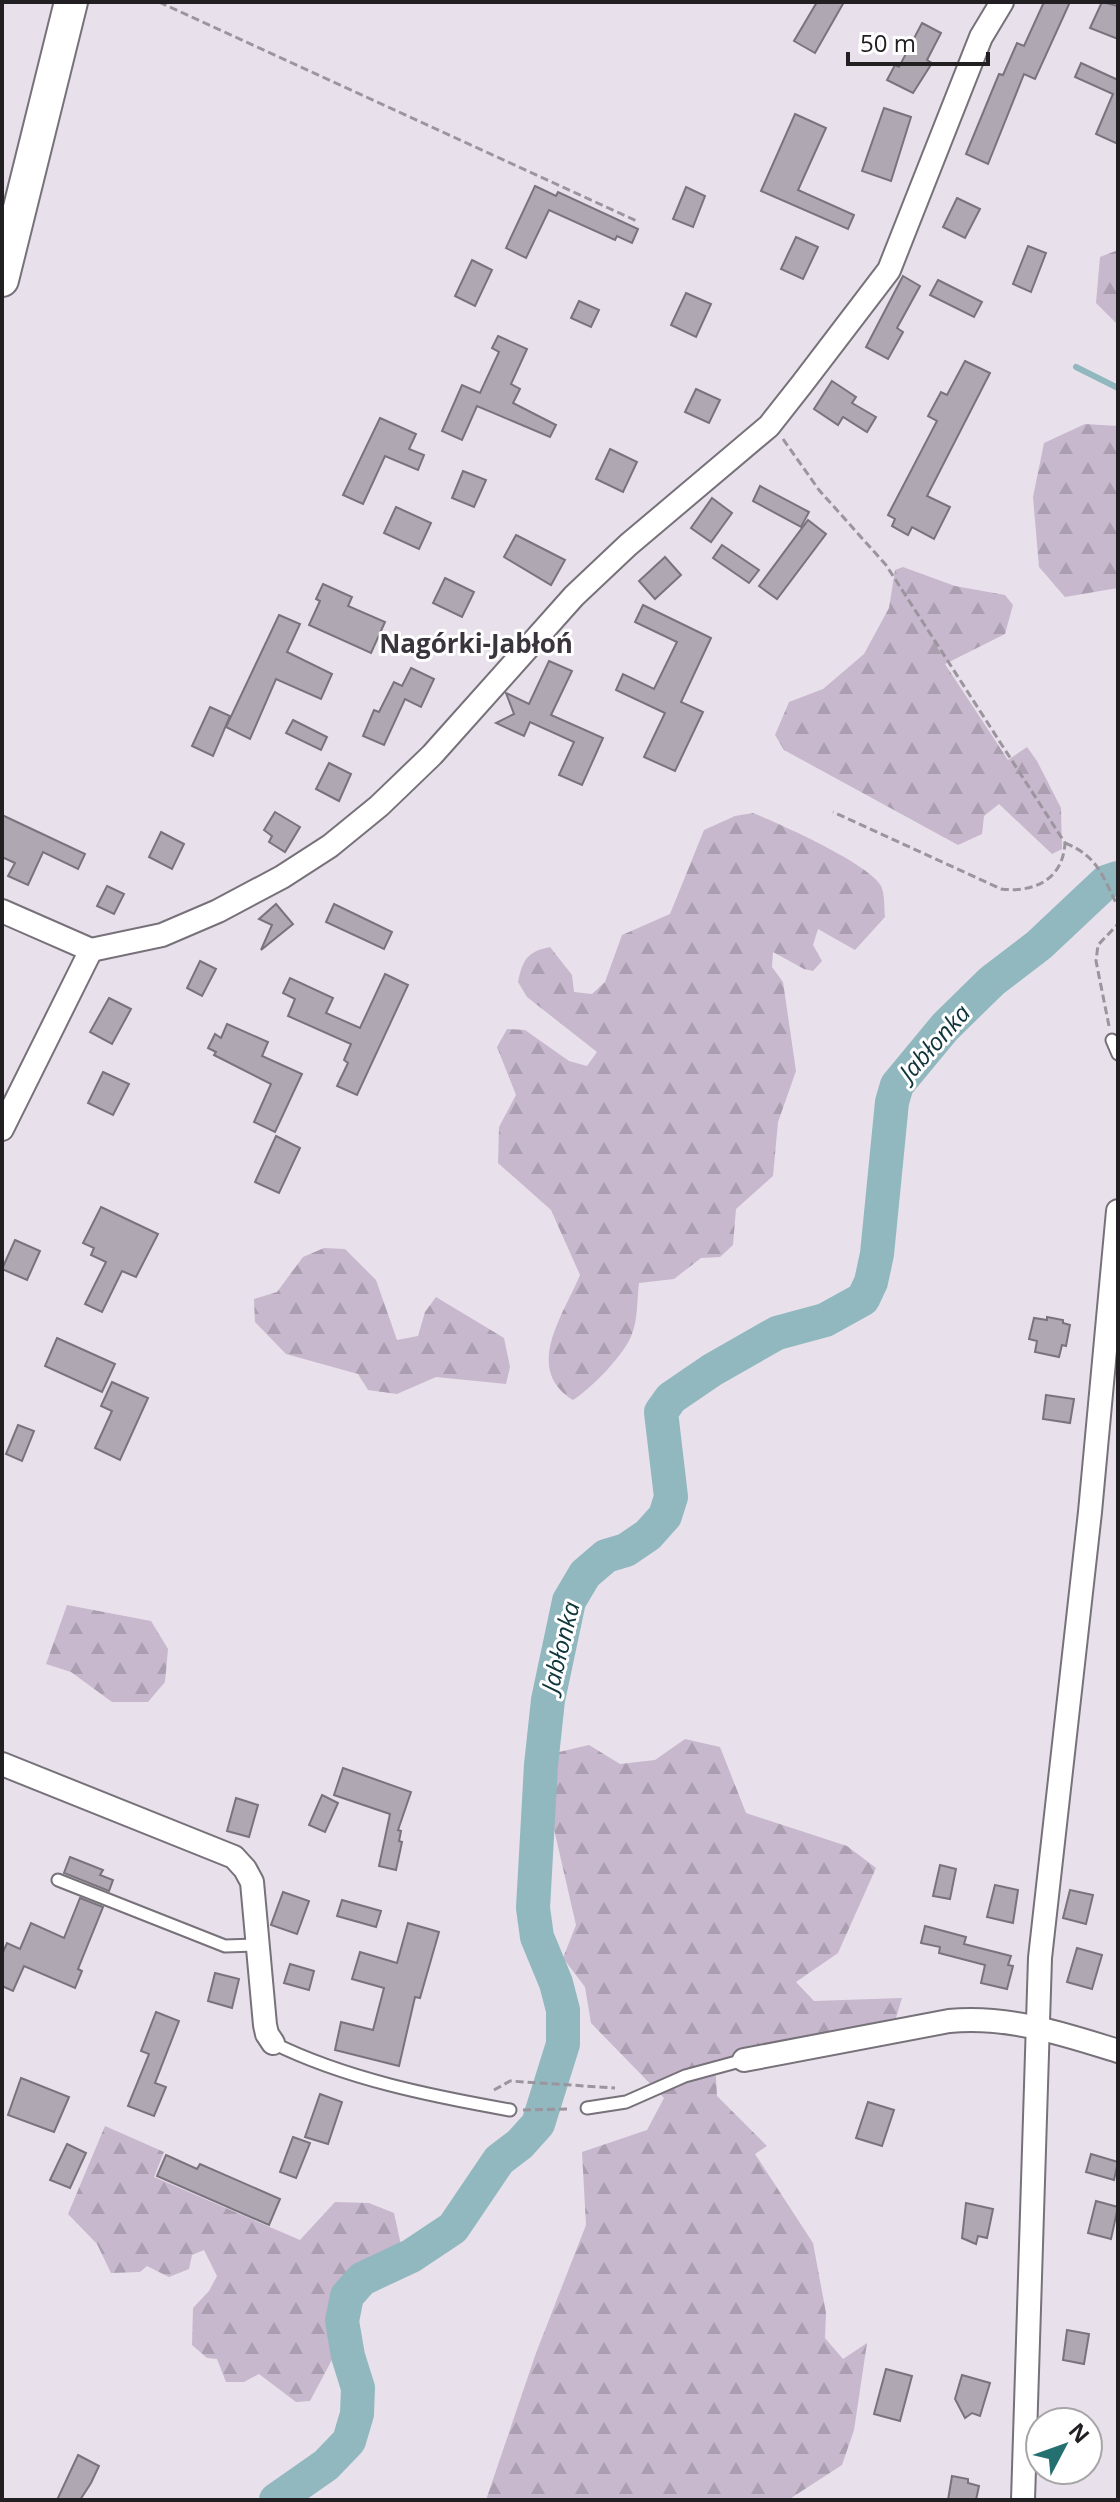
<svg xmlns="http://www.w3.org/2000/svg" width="1120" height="2502" viewBox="0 0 1120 2502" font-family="'Open Sans',sans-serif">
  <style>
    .forest { fill: url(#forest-firs) }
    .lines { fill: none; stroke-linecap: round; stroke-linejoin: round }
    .stream { stroke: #90b8be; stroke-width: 6 }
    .river { stroke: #90b8be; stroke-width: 34 }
    .building { fill: #afa8b2; stroke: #7a737d; stroke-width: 2 }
    .service-casing { stroke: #77717a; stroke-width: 15 }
    .minor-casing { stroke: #77717a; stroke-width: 26 }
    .secondary-casing { stroke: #77717a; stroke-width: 36 }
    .path { stroke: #9b959e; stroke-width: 3; stroke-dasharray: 8 4; stroke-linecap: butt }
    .service { stroke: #fff; stroke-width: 11 }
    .minor { stroke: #fff; stroke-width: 22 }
    .secondary { stroke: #fff; stroke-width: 32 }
    .labels { text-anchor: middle; stroke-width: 6; stroke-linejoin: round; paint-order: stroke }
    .water-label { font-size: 24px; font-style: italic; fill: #0e353b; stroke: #fff }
    .quarter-label { font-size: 26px; font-weight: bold; fill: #3a343c; stroke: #fff }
  </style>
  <defs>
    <pattern id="forest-firs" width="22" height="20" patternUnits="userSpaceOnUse" patternTransform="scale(2)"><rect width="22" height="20" fill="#c7b8cd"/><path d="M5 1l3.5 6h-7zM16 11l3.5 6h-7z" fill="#ab9eb0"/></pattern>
  </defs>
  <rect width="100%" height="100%" fill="#e8e0eb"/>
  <g class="forest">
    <polygon points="1118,250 1118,325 1096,303 1100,257"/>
    <polygon points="1085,424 1118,426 1118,588 1065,597 1039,567 1033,497 1044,443"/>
    <polygon points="903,567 955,586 1005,595 1013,605 1005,634 945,664 1008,760 1027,747 1037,761 1061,808 1062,849 1052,854 999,804 984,816 982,834 958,845 784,750 775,735 789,702 823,689 864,654 889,608 895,570"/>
    <path d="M753 813C778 823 870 864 881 886 885 894 884 908 885 917L855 950 818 929 813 945 822 961 813 971 804 969 773 952 772 967 783 982 796 1071 778 1122 773 1176 736 1209 733 1245 720 1257 701 1258 674 1279 639 1283C637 1298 638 1319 632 1334 625 1354 591 1389 573 1400 523 1369 563 1316 580 1275L551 1210 498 1163 499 1127 516 1095 497 1047 507 1029 525 1030 569 1061 587 1066 597 1052 527 997 518 982C523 959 527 952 550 947L572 975 574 992 592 994 605 982 622 935 670 914 704 830 735 816Z"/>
    <polygon points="324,1248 345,1249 376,1280 397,1340 418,1336 425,1312 436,1297 504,1338 510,1367 506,1384 436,1377 397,1394 368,1390 358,1374 286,1354 255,1322 254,1299 277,1292 303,1257"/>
    <polygon points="67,1605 151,1621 168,1649 165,1682 148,1702 112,1702 71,1672 46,1664"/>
    <polygon points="685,1739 720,1747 746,1813 847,1846 876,1868 838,1953 796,1982 814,2001 902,1998 895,2021 715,2060 717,2096 767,2146 755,2154 813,2243 826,2313 825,2338 843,2359 867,2343 854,2430 842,2465 788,2500 486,2500 536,2353 586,2225 582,2152 647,2130 664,2098 591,2023 585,1987 563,1958 576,1925 551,1816 555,1753 589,1745 620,1764 655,1760"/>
    <path d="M105 2126 164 2152 154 2177 300 2240 335 2202 369 2203 394 2213 401 2245C357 2268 346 2278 325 2323L335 2354 310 2401 296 2402 259 2374 244 2382H226L217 2359 207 2358 192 2345 193 2308 209 2291 217 2276 204 2250 192 2255 189 2269 169 2277 147 2266 140 2272 111 2273 97 2244 68 2214Z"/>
  </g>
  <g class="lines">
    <polyline class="stream" points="1076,367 1118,388"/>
    <polyline class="river" points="276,2500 326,2465 349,2441 357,2414 358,2388 348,2356 342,2321 347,2296 362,2279 411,2256 453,2228 499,2160 520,2144 538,2124 563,2044 563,2010 556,1983 537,1937 533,1908 541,1765 548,1700 569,1601 585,1574 606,1556 626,1550 648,1535 665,1516 671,1497 661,1412 671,1398 712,1370 777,1333 825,1320 863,1299 871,1282 877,1254 892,1102 897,1085 945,1027 992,981 1039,945 1106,882 1118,878"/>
  </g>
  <g class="building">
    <polygon points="817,2 844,2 815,53 794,41"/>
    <polygon points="1044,2 1070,2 1035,79 1024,74 988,164 966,154 999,74 1003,75 1017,43 1024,46"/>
    <polygon points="1102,2 1118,6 1118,39 1090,28"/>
    <polygon points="922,23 941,33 927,60 932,63 913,93 887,80 895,65 899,67"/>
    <polygon points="1081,63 1118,80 1118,144 1096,134 1113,94 1075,77"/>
    <polygon points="884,108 911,117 891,181 862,171"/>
    <polygon points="795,114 826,128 798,190 854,215 848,229 761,191"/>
    <polygon points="535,186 556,196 558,192 638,229 632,243 617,236 615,240 549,210 526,258 506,248"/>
    <polygon points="686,187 705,196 693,227 673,219"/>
    <polygon points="957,198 980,209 965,238 943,227"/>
    <polygon points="796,237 818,247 803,279 781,269"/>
    <polygon points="1028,246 1046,253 1031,292 1013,284"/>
    <polygon points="472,260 492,270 475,306 455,296"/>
    <polygon points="903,276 920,286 897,328 903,332 888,359 866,347"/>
    <polygon points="938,280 982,302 974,317 930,295"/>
    <polygon points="686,293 711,304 696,337 671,325"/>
    <polygon points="579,301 599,310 591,327 571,318"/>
    <polygon points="498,336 527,349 511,384 520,389 513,403 556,425 550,437 477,406 462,440 442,431 462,385 480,393 499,352 492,348"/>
    <polygon points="965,361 990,373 927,496 950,507 934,539 912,527 908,535 892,526 895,519 888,515 937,421 928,416 941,392 947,395"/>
    <polygon points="832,381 856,397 852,403 876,417 867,432 843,417 838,425 814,409"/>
    <polygon points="696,389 720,400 709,423 685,412"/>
    <polygon points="380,418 416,434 409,449 424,455 418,470 385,456 363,504 343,495"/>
    <polygon points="610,449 637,462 623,492 596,479"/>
    <polygon points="463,471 486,480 474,507 452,498"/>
    <polygon points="760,486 809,512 801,527 753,501"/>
    <polygon points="712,498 732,513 711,542 691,528"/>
    <polygon points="396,507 431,523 419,549 384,533"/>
    <polygon points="808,520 826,534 777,599 759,586"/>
    <polygon points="516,535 565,560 551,585 504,557"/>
    <polygon points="722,545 759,570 749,583 713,558"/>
    <polygon points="665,557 681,575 655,599 639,581"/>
    <polygon points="445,578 474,592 462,617 433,603"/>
    <polygon points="323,584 352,597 348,606 385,622 371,653 309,625 320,601 316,599"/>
    <polygon points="643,605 711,638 681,702 703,712 675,771 644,757 665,713 616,690 623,674 654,689 677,642 635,622"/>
    <polygon points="279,615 300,624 287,652 332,674 321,699 276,679 250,739 226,727"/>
    <polygon points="549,661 572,671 551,715 603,738 582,785 559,775 574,742 530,722 524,736 496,723 514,714 506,693 529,704"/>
    <polygon points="411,668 434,679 421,707 405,699 384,745 363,736 374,710 379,712 394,682 402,686"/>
    <polygon points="210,707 230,716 213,756 192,746"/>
    <polygon points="293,720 327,737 321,750 286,733"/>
    <polygon points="329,763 351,774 339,801 316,789"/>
    <polygon points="275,812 300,827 285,852 269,842 272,836 264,830"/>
    <polygon points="2,815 85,854 78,869 43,852 28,885 8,876 15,863 2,857"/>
    <polygon points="161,832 184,844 172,869 149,857"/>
    <polygon points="107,886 124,894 114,914 97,906"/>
    <polygon points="276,904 293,924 261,950 272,925 259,919"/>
    <polygon points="334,904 392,932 384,949 326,922"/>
    <polygon points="200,961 216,969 202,996 187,988"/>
    <polygon points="385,974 408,985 357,1095 337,1086 348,1063 344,1060 351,1044 288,1016 295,999 283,993 290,978 333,998 326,1013 360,1028"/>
    <polygon points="109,998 131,1009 112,1044 90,1032"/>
    <polygon points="227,1024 268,1042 262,1056 302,1074 275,1132 254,1122 271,1084 214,1055 216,1052 208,1048 215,1034 221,1038"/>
    <polygon points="103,1072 129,1084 113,1115 88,1103"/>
    <polygon points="276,1136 300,1148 279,1193 255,1182"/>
    <polygon points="101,1207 158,1234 136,1277 122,1271 102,1312 85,1304 106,1262 91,1255 94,1248 83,1243"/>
    <polygon points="15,1240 40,1251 27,1280 2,1269"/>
    <polygon points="1047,1317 1063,1320 1063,1323 1070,1325 1066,1346 1062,1345 1059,1357 1035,1352 1037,1341 1029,1339 1034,1318 1047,1320"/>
    <polygon points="57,1338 115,1364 102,1392 45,1366"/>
    <polygon points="112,1382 148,1398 120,1460 95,1448 112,1411 101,1406"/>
    <polygon points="1046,1395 1074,1399 1070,1423 1043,1419"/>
    <polygon points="18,1425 34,1431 22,1461 6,1454"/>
    <polygon points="343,1768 411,1792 398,1830 401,1831 399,1841 402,1842 396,1870 379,1866 390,1814 334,1795"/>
    <polygon points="322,1795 338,1803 325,1832 309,1825"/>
    <polygon points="236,1798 258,1805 249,1837 227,1831"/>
    <polygon points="70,1857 103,1870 100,1875 113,1880 109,1891 64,1873"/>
    <polygon points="940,1865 956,1869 950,1899 933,1896"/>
    <polygon points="995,1885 1018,1890 1013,1923 987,1917"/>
    <polygon points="1070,1890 1093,1895 1086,1924 1063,1918"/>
    <polygon points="283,1892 309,1901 297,1934 271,1925"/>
    <polygon points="80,1898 103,1907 78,1969 82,1971 75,1988 24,1966 13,1991 2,1986 2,1954 7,1943 20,1949 31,1923 64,1938"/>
    <polygon points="342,1900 381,1911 376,1927 337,1916"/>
    <polygon points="408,1923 439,1932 420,1998 415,1997 399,2066 335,2050 341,2022 373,2030 384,1988 352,1979 360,1952 397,1963"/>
    <polygon points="925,1926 966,1937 964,1944 1011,1956 1008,1965 1013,1966 1007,1989 981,1983 985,1965 939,1953 940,1947 921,1943"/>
    <polygon points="1077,1948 1102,1955 1092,1989 1067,1982"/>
    <polygon points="290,1964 314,1971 309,1990 284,1983"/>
    <polygon points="215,1973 239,1979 232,2008 208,2001"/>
    <polygon points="156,2012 179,2021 155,2083 166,2087 154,2116 128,2106 149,2054 141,2051"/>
    <polygon points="21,2078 69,2097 54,2132 8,2115"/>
    <polygon points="320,2094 342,2102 328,2144 305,2137"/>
    <polygon points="868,2102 894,2110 882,2146 856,2138"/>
    <polygon points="293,2137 310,2143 296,2178 280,2172"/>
    <polygon points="67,2144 86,2153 70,2188 50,2180"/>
    <polygon points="1091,2154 1118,2162 1114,2180 1086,2172"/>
    <polygon points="166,2155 197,2169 200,2164 280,2199 269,2225 157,2176"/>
    <polygon points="1096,2201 1118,2207 1111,2239 1088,2233"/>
    <polygon points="966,2203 993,2209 987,2238 978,2236 976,2244 962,2238"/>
    <polygon points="1067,2330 1089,2334 1084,2364 1063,2360"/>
    <polygon points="886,2369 912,2376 900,2421 874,2414"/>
    <polygon points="962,2375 990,2383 980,2416 972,2413 965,2418 955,2399"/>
    <polygon points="78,2455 99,2466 91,2483 80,2500 57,2500"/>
    <polygon points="952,2476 968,2479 968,2483 979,2486 976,2500 948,2500"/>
  </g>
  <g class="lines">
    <g class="service-casing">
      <g id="service">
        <polyline points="1112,1040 1118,1054"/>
        <polyline points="58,1880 225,1946 256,1945"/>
        <path d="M273 2043C346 2079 431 2096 510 2110"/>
        <polyline points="587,2108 626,2102 685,2076 744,2060"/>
      </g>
    </g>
    <g class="minor-casing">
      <g id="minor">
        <polyline points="2,911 91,950 162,935 218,911 282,877 330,846 379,806 432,755 574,596 628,545 769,426 802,384 889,270 981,37 1002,2"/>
        <polyline points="2,1129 91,950"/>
        <polyline points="2,1764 234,1857 245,1869 252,1882 265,2025 267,2034 273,2043"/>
        <path d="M744 2060 949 2021C1007 2015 1063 2034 1118 2051"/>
        <polyline points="1023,2500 1040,1958 1090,1512 1118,1211"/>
      </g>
    </g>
    <g class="secondary-casing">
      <polyline id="secondary" points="2,280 71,2"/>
    </g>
    <g class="path">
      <polyline points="159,2 639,222"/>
      <path d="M783 439 819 490 886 565 1065 843C1063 879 1035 893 1001 889L833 812"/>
      <path d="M1065 843C1098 856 1103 877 1118 907"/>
      <polyline points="1109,1026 1096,961 1098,945 1118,924"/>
      <polyline points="494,2090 510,2081 615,2088"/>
      <polyline points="523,2110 571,2109"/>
    </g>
    <use href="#service" class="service"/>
    <use href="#minor" class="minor"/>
    <use href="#secondary" class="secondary"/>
  </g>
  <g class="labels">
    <g class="water-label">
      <text transform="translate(935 1043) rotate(-48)" y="8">Jabłonka</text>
      <text transform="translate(561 1647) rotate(-76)" y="8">Jabłonka</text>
    </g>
    <g class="quarter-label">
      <text x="476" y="653">Nagórki-Jabłoń</text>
    </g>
  </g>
  <rect width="1120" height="2502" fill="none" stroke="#221f23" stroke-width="8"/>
  <g transform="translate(1064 2446) rotate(49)"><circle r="38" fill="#ffffff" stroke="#a7a5a7" stroke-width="2"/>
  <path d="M0-6L14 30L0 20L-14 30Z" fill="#247071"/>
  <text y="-12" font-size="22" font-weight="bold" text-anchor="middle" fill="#221f23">N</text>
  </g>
  <path d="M848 52v12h140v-12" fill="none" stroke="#221f23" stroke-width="4"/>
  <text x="860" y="52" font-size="24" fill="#221f23" stroke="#ffffff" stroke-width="6" paint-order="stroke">50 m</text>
</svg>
